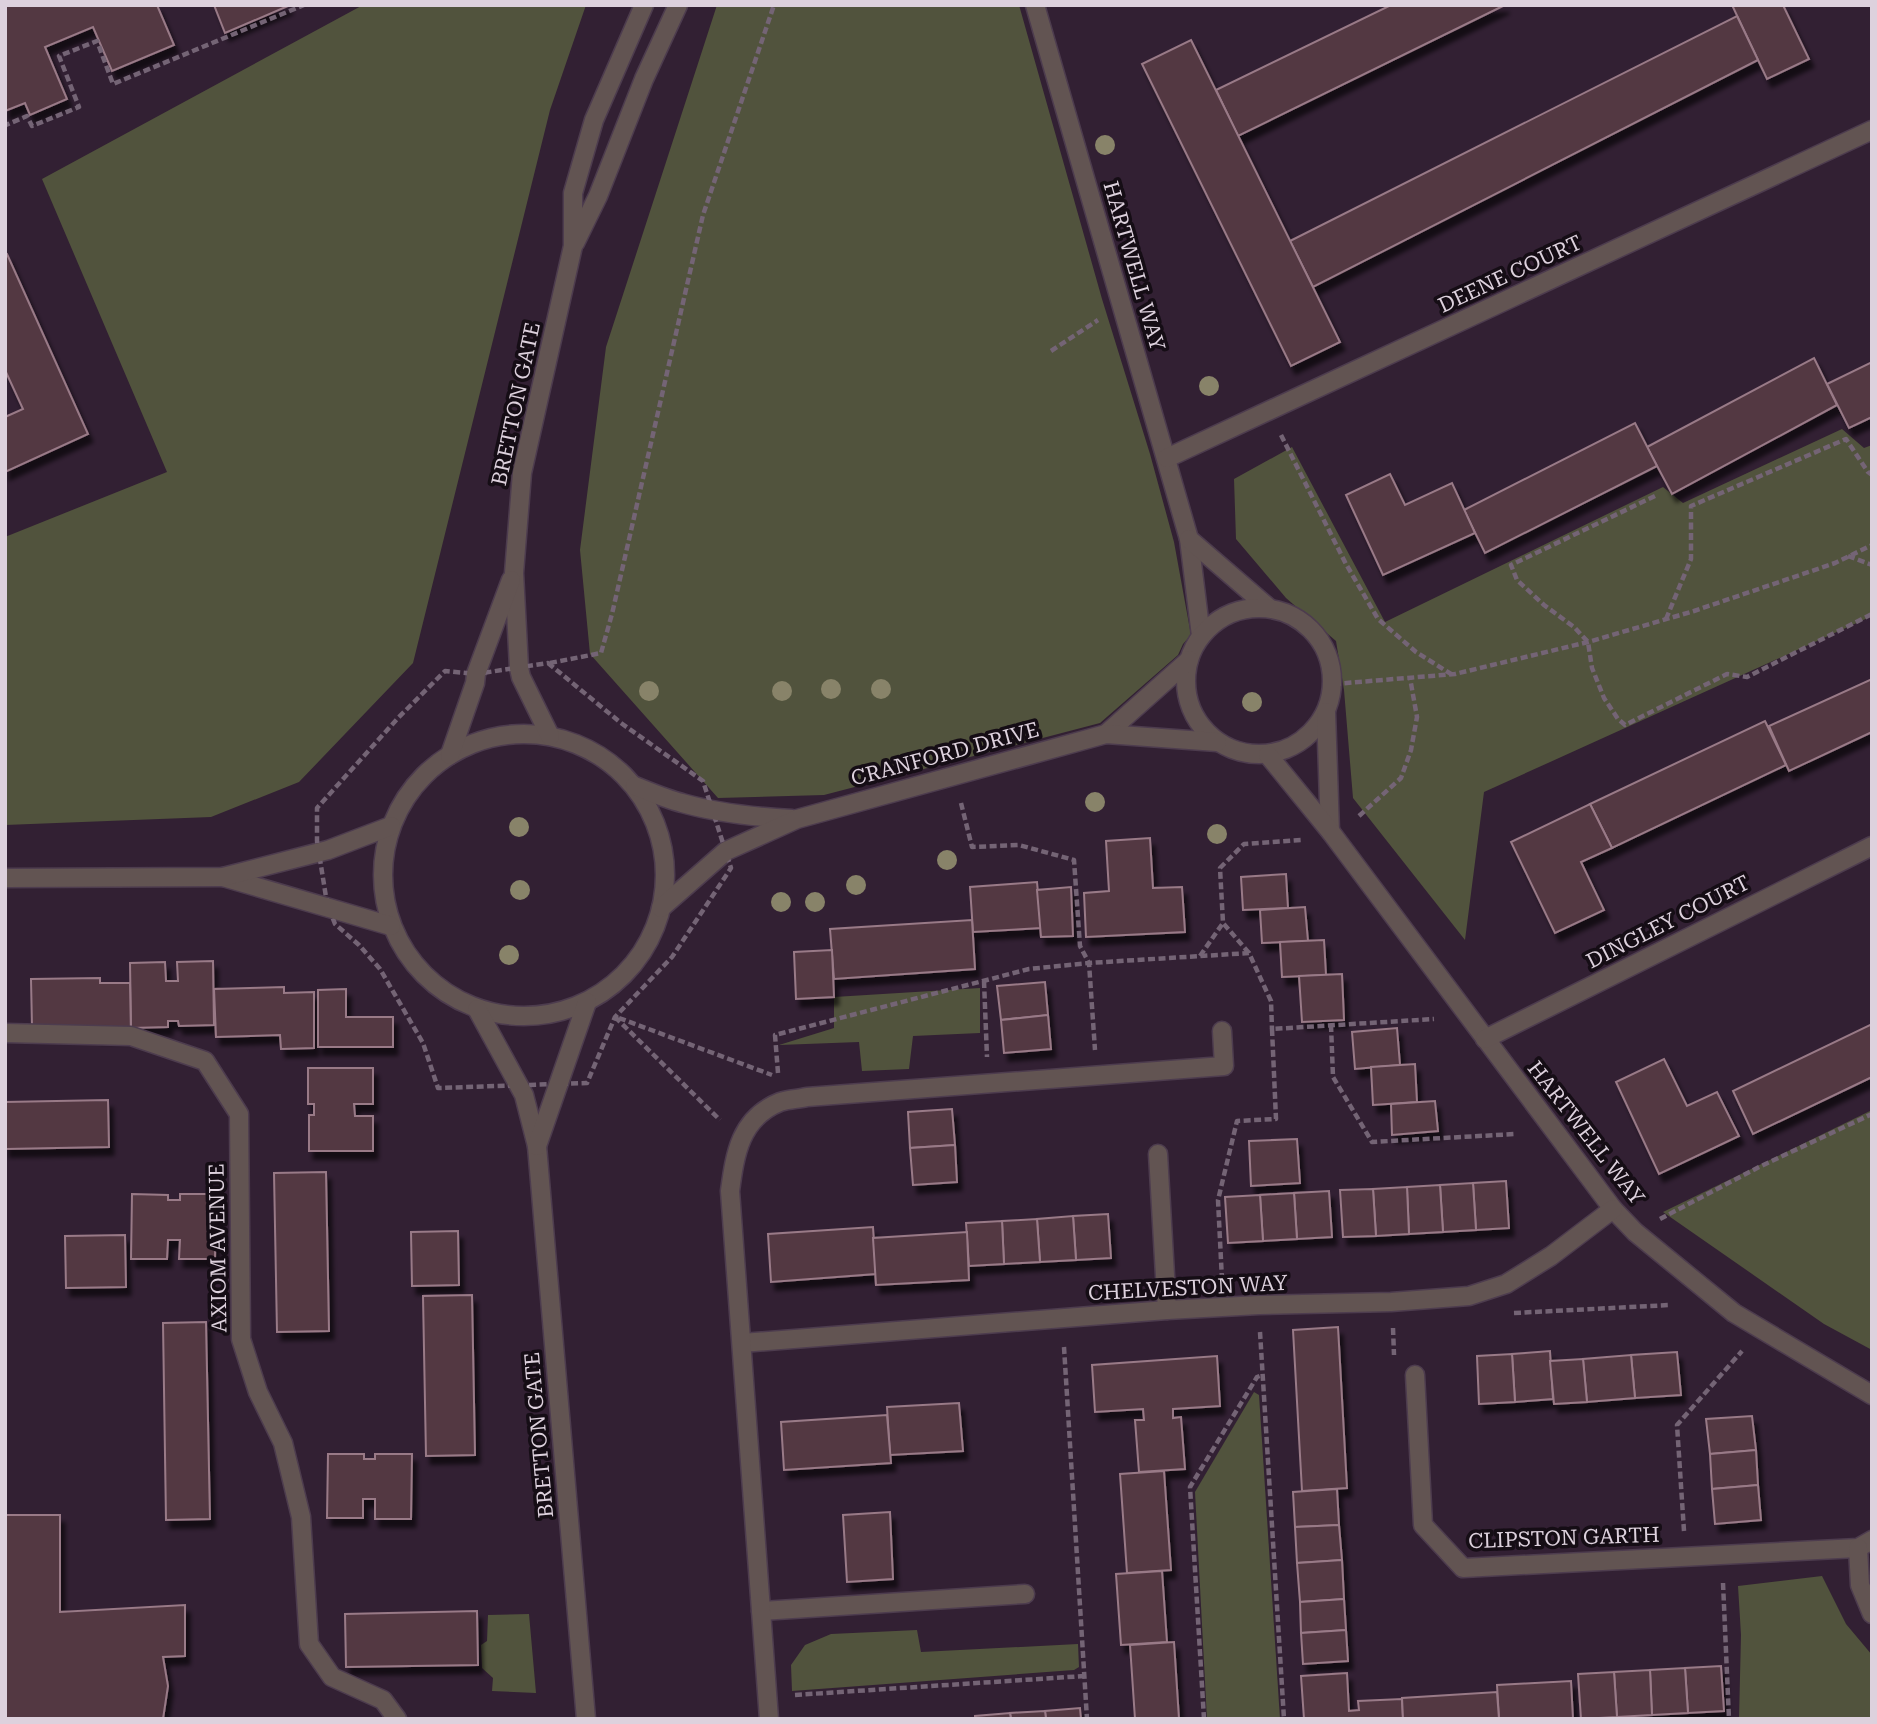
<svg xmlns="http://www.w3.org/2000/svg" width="1877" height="1724" viewBox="0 0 1877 1724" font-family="'Roboto Serif',serif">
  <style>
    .green { fill: #51533d }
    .building { fill: #533843; stroke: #997a87; stroke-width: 2; filter: url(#shadow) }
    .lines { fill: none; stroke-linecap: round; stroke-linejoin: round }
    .minor-casing { stroke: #4d3c4e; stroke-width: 21 }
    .path { stroke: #746475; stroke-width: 4.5; stroke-dasharray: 7 3.5; stroke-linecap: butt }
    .minor { stroke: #625452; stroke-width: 18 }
    .tree { fill: #888369 }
    .labels { text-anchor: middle; stroke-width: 7; stroke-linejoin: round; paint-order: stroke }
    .street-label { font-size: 21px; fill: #ddd1dd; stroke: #150d15 }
  </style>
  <defs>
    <filter id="shadow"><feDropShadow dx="4.5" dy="8" stdDeviation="2" flood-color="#0009"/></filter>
  </defs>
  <rect width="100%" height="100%" fill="#322033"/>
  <g class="green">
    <polygon points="363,5 586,5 550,110 413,663 299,782 211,817 5,825 5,537 167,472 42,179"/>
    <polygon points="717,5 1019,5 1102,299 1150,454 1174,542 1191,635 1183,644 1178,655 1100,723 824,795 718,798 590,654 580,550 606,347"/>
    <polygon points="1842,429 1864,448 1872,445 1872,616 1484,792 1465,940 1353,798 1344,690 1336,641 1286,598 1236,539 1234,479 1292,447 1385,622 1663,487 1683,503"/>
    <polygon points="980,988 980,1033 913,1036 909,1069 862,1071 859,1042 779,1045 834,1028 834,997"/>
    <polygon points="1872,1110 1872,1350 1824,1324 1663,1212"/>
    <polygon points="1254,1392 1259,1395 1280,1719 1207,1719 1195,1492"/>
    <polygon points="1822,1576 1846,1624 1872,1655 1872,1719 1739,1719 1741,1635 1738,1586"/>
    <polygon points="529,1614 536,1693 492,1691 493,1678 482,1668 481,1645 487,1641 488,1615"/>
    <polygon points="917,1630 921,1652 1078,1644 1079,1667 1074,1670 792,1691 791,1665 805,1645 831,1634"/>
  </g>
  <g class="building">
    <polygon points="5,5 157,5 174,45 112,71 93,27 45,47 67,99 30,115 25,103 5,111"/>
    <polygon points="214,5 288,5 288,6 225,33"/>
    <polygon points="1391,5 1505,5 1238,136 1216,90"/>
    <polygon points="1732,5 1783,5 1809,59 1767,79"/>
    <polygon points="1737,16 1758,60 1313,287 1290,241"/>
    <polygon points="1191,40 1340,342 1291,366 1142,64"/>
    <polygon points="7,254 88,434 5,472 5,417 23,409 5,370 5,255"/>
    <polygon points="1814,358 1837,405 1672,494 1647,447"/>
    <polygon points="1872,362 1872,417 1849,428 1827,384"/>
    <polygon points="1635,423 1657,466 1485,553 1464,510"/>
    <polygon points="1390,474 1405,505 1452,483 1475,533 1383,575 1346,495"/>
    <polygon points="1872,679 1872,732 1789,771 1769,726"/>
    <polygon points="1765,721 1786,765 1612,848 1590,804"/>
    <polygon points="1590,804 1612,848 1581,862 1604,910 1555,933 1511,842"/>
    <polygon points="1150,838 1153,888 1182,887 1185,932 1086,937 1084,893 1109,891 1106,841"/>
    <polygon points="1286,874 1288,908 1243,910 1241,877"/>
    <polygon points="1037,882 1041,928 973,932 970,887"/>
    <polygon points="1071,887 1073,936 1041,937 1037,890"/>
    <polygon points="1305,907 1308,941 1262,943 1260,910"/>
    <polygon points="972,920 975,969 834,979 830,929"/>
    <polygon points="1324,940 1326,975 1282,977 1280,942"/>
    <polygon points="832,950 834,997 796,999 794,952"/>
    <polygon points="213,961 214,1025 179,1026 178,1021 168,1021 168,1027 131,1028 130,963 165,962 166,981 178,981 177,962"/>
    <polygon points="1342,974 1344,1020 1302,1022 1299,976"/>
    <polygon points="100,978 100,983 130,983 131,1034 97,1035 97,1026 32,1027 31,979"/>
    <polygon points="1045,982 1048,1015 1001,1020 997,986"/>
    <polygon points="284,987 284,993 314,992 314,1048 281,1049 280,1035 216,1037 214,989"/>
    <polygon points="346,989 346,1017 393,1017 393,1047 318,1047 318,990"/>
    <polygon points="1048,1015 1051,1049 1004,1053 1001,1020"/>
    <polygon points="1872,1024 1872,1077 1753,1134 1733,1091"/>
    <polygon points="1397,1028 1400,1065 1355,1069 1352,1032"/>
    <polygon points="1664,1059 1687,1106 1717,1092 1739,1136 1659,1174 1616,1082"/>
    <polygon points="1415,1064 1417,1102 1373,1105 1371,1067"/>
    <polygon points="308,1068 373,1068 373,1104 354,1104 355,1116 373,1116 373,1151 309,1151 309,1115 314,1115 314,1104 308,1104"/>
    <polygon points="108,1100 109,1147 5,1149 5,1102"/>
    <polygon points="1435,1101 1438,1131 1392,1135 1391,1104"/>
    <polygon points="952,1109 955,1145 910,1148 908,1112"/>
    <polygon points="1297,1139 1300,1183 1251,1186 1249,1141"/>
    <polygon points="955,1145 957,1182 913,1185 910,1148"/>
    <polygon points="326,1172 329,1331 277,1332 274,1173"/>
    <polygon points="1506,1181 1509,1228 1476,1230 1473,1183"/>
    <polygon points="1473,1183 1476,1230 1443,1232 1440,1185"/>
    <polygon points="1440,1185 1443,1232 1409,1234 1407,1187"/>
    <polygon points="1407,1187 1409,1234 1376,1236 1373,1189"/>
    <polygon points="1373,1189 1376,1236 1343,1237 1340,1190"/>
    <polygon points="1329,1191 1332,1237 1297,1239 1294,1193"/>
    <polygon points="1294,1193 1297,1239 1263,1241 1260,1195"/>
    <polygon points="132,1194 168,1195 168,1200 180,1200 180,1194 216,1194 215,1259 179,1259 180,1240 168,1240 167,1259 131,1259"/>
    <polygon points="1260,1195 1263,1241 1228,1243 1225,1197"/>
    <polygon points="1108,1214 1111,1258 1076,1260 1073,1216"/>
    <polygon points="1073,1216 1076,1260 1040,1262 1037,1219"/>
    <polygon points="1037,1219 1040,1262 1004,1264 1002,1221"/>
    <polygon points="1002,1221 1004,1264 969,1266 966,1223"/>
    <polygon points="873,1227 876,1274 771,1282 768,1234"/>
    <polygon points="458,1231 459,1285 412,1286 411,1232"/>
    <polygon points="967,1232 969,1280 876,1285 873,1238"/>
    <polygon points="125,1235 126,1287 66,1288 65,1236"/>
    <polygon points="472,1295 475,1455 426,1456 423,1296"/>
    <polygon points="206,1322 210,1519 166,1520 163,1323"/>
    <polygon points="1338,1327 1347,1488 1302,1491 1293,1330"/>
    <polygon points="1550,1351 1553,1399 1515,1402 1512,1354"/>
    <polygon points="1677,1352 1681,1395 1635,1398 1631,1355"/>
    <polygon points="1512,1354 1515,1402 1479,1404 1477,1356"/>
    <polygon points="1631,1355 1635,1398 1587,1402 1583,1359"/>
    <polygon points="1217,1356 1220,1406 1173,1409 1173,1418 1181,1417 1185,1469 1139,1472 1135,1420 1144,1420 1143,1409 1095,1412 1092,1365"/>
    <polygon points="1583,1359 1587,1402 1554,1404 1550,1361"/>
    <polygon points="959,1403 963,1451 890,1455 887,1407"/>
    <polygon points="887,1415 891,1463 784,1470 781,1422"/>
    <polygon points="1752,1416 1756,1450 1710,1454 1706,1419"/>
    <polygon points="1756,1450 1758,1485 1712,1489 1710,1454"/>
    <polygon points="328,1454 364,1454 364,1459 375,1459 375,1454 412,1454 411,1519 375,1519 375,1499 363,1499 363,1518 327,1518"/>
    <polygon points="1164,1471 1171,1570 1127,1573 1120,1474"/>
    <polygon points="1758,1485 1761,1520 1715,1524 1712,1489"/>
    <polygon points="1337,1489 1339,1525 1295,1527 1293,1492"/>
    <polygon points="890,1512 893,1579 847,1582 843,1515"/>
    <polygon points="5,1515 60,1515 60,1612 185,1605 185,1656 163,1657 168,1686 163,1719 5,1719"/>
    <polygon points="1339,1525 1342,1560 1297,1563 1295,1527"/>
    <polygon points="1342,1560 1344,1599 1300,1602 1297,1563"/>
    <polygon points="1162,1571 1167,1642 1121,1645 1116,1574"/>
    <polygon points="1344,1599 1346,1630 1301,1633 1300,1602"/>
    <polygon points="477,1611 478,1665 346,1667 345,1614"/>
    <polygon points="1346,1630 1348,1661 1303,1664 1301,1633"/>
    <polygon points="1174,1642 1179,1719 1135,1719 1130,1645"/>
    <polygon points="1721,1666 1724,1711 1688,1713 1685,1668"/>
    <polygon points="1685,1668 1688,1713 1652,1715 1650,1670"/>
    <polygon points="1650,1670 1652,1715 1617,1717 1614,1672"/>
    <polygon points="1614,1672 1617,1717 1581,1719 1578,1674"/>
    <polygon points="1347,1673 1349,1711 1359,1710 1358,1701 1402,1699 1403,1719 1304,1719 1301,1676"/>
    <polygon points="1571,1681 1573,1719 1499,1719 1497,1685"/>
    <polygon points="1497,1692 1499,1719 1403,1719 1402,1698"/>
    <polygon points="1080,1708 1081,1719 1046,1719 1045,1711"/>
    <polygon points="1045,1711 1046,1719 1011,1719 1010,1713"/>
    <polygon points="1010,1713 1011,1719 975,1719 975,1716"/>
  </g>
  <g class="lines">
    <g class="minor-casing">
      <g id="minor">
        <polyline points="1035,5 1189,539 1201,636"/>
        <polyline points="575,243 598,196 644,79 678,5"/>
        <polyline points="1167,458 1872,130"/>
        <polyline points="1189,539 1269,608"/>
        <circle cx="1259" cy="681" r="73"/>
        <polyline points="1326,712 1330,831"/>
        <polyline points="1106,734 1189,660"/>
        <circle cx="524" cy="875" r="141"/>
        <polyline points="550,736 521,677 519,668 514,573 522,473 573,246 573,193 594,120 644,5"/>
        <polyline points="450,755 475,683 476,674 511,580"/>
        <polyline points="1268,755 1330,831 1613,1209 1635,1232 1734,1313 1872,1395"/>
        <path d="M635 786C650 792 666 799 682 803 717 813 755 817 792 819"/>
        <polyline points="223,877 391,926"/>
        <polyline points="5,878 223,877 328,850 391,826"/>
        <polyline points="661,908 726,851 797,819 1106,734 1217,742"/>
        <polyline points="477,1009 524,1095 537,1146 586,1719"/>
        <polyline points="5,1033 131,1036 205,1061 239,1114 241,1339 258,1392 283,1443 301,1517 309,1644 332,1677 383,1700 397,1719"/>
        <polyline points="1485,1039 1872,846"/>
        <polyline points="537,1146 587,1002"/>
        <polyline points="1158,1154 1167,1310"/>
        <polyline points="742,1343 1167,1310 1259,1305 1391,1302 1469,1296 1506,1284 1551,1256 1613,1209"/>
        <polyline points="1415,1375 1423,1525 1463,1568 1858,1548 1872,1540"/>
        <polyline points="1858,1548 1860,1585 1872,1614"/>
        <polyline points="761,1611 1025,1594"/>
        <path d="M769 1719 730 1191C735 1154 740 1118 780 1102 788 1099 799 1099 807 1097L1224 1066 1222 1031"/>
      </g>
    </g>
    <g class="path">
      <polyline points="5,122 6,125 27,116 32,126 79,107 59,56 97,41 113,84 304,5"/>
      <polyline points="1051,351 1098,320"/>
      <polyline points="1281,435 1346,564 1378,619 1416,652 1451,674"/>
      <polyline points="1655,496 1511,565 1517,580 1544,605 1574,627 1588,642 1592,668 1604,698 1618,719 1625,725 1727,674 1747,677 1872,614"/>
      <polyline points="1848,556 1872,565"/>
      <polyline points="1666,619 1691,559 1691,506 1846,439 1868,472 1872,475"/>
      <polygon points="548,663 621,723 703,781 731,868 672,957 615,1017 587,1083 438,1088 423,1043 380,969 359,945 335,924 327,903 317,841 317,808 398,718 445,671 476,674"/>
      <polyline points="550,663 601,653 612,614 703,215 774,5"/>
      <polyline points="1334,684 1455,674 1588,642 1694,611 1835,563 1872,545"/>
      <polyline points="961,803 972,847 1019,845 1074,860 1080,946 1089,963 1095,1050"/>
      <polyline points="1359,816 1401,778 1411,750 1417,717 1410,678"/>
      <polyline points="1249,953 1223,923 1220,868 1244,844 1302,840"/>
      <polyline points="1200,956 1223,923"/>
      <polyline points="984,981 987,1057"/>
      <polyline points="615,1017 720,1120"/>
      <polyline points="619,1018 772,1075"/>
      <polyline points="1331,1025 1333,1077 1372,1142 1515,1134"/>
      <polyline points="778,1073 775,1035 1029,969 1089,963 1249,953 1271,1001 1272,1029"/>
      <polyline points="1660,1219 1759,1167 1872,1114"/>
      <polyline points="1222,1280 1218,1200 1237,1121 1276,1119 1272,1029 1434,1019"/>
      <polyline points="1514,1313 1670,1305"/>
      <polyline points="1393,1328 1394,1355"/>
      <polyline points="1260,1332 1284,1719"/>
      <polyline points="1064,1347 1087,1719"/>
      <polyline points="1684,1531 1677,1425 1742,1351"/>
      <polyline points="1723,1583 1729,1719"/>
      <polyline points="795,1695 1084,1676"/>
      <polyline points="1204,1719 1190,1487 1257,1377 1262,1375"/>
    </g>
    <use href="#minor" class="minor"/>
  </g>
  <g class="tree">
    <circle cx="1105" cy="145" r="10"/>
    <circle cx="1209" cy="386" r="10"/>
    <circle cx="831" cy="689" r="10"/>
    <circle cx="881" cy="689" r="10"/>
    <circle cx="649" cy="691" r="10"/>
    <circle cx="782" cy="691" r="10"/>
    <circle cx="1252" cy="702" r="10"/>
    <circle cx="1095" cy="802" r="10"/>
    <circle cx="519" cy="827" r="10"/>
    <circle cx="1217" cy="834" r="10"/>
    <circle cx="947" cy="860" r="10"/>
    <circle cx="856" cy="885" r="10"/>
    <circle cx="520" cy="890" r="10"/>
    <circle cx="781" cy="902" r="10"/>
    <circle cx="815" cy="902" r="10"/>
    <circle cx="509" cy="955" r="10"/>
  </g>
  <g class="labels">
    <g class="street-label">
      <text transform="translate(1134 266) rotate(74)" y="7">HARTWELL WAY</text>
      <text transform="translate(1510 274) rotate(-25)" y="7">DEENE COURT</text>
      <text transform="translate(516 404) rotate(-78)" y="7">BRETTON GATE</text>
      <text transform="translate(945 754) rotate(-15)" y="7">CRANFORD DRIVE</text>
      <text transform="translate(1668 922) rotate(-27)" y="7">DINGLEY COURT</text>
      <text transform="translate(1586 1133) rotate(52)" y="7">HARTWELL WAY</text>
      <text transform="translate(218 1248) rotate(-91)" y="7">AXIOM AVENUE</text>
      <text transform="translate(1188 1288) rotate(-3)" y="7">CHELVESTON WAY</text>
      <text transform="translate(539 1435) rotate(-95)" y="7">BRETTON GATE</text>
      <text transform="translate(1564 1538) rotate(-2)" y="7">CLIPSTON GARTH</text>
    </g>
  </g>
  <rect width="1877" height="1724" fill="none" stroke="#ddd1dd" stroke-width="14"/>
</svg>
